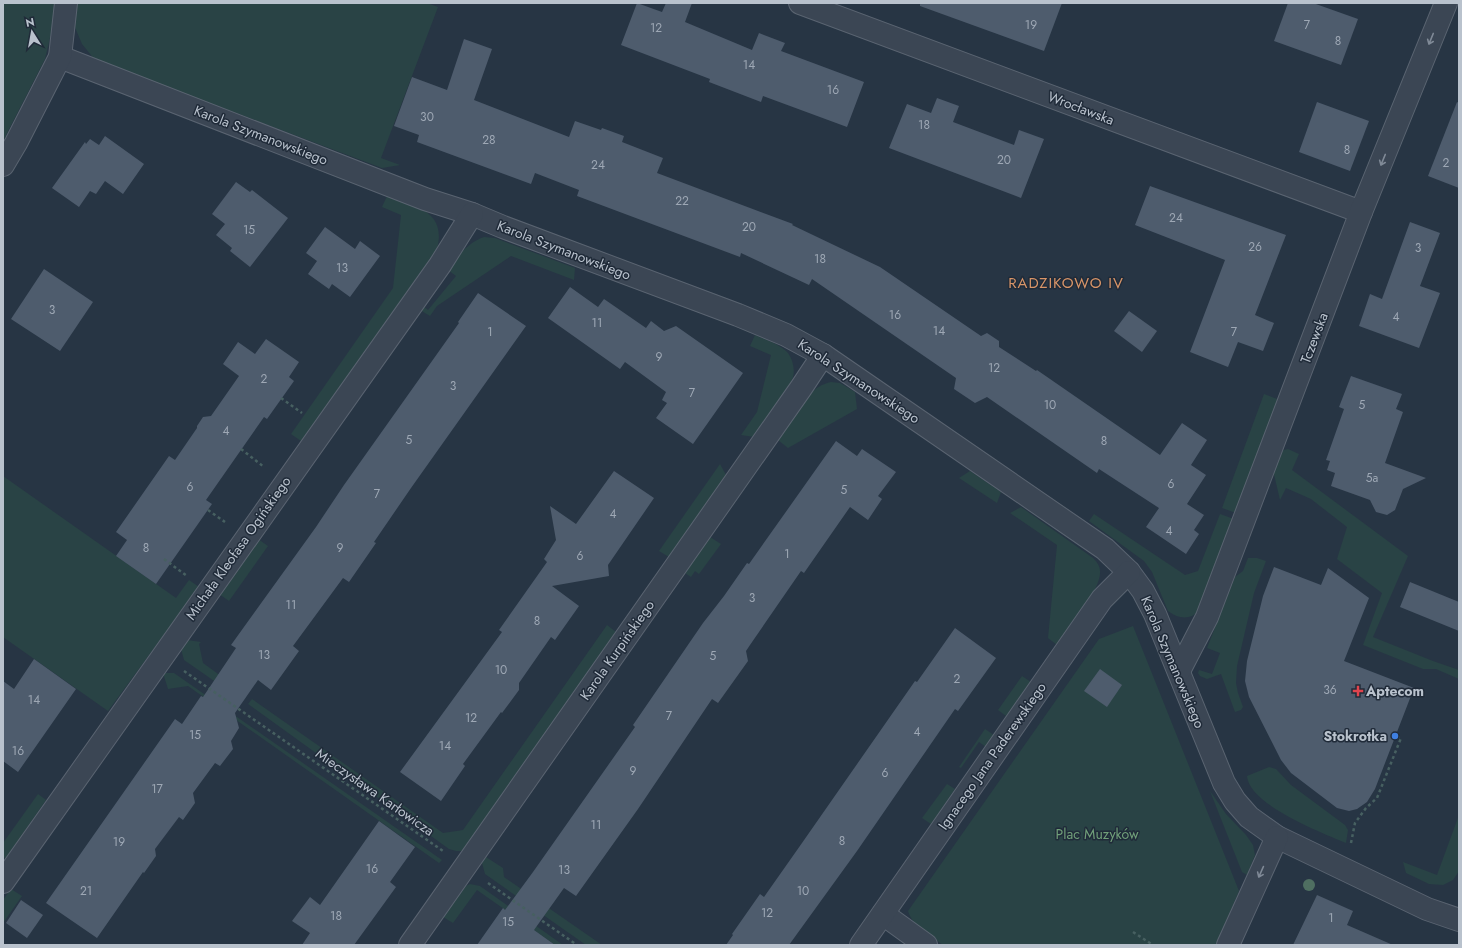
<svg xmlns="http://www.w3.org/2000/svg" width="1462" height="948" viewBox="0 0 1462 948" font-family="Jost,sans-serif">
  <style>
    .green { fill: #294345 }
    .building { fill: #4e5c6d }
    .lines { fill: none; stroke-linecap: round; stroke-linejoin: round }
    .street-casing { stroke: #5a6471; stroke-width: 24 }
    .path { stroke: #476061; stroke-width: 2.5; stroke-dasharray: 3 3; stroke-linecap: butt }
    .street { stroke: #3b4654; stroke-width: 22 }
    .tree { fill: #4f6f61 }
    .oneway { stroke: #808a97 }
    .health-dot { fill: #e0444e; stroke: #202b39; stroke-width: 1.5 }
    .shop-dot { fill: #3f7fe0; stroke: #202b39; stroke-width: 1.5 }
    .labels { text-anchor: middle; stroke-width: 3; stroke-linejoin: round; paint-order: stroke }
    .number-label { font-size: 12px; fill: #9ea8b5 }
    .street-label { font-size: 14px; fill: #b9c2cd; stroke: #202b39 }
    .poi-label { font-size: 14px; font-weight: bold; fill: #b9c2cd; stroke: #202b39; text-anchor: start }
    .park-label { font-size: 14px; fill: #709f79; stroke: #202b39 }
    .neighbourhood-label { font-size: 15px; letter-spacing: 1px; fill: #d99568; stroke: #202b39 }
  </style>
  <rect width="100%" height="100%" fill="#273544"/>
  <g class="green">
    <polygon points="3,3 54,3 53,25 45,59 3,141"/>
    <polygon points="75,3 427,3 438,7 381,158 400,165 382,168 95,60 82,44 74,25"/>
    <path d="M387 196C415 206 447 211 437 249L301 441 291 434 393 288 401 215 382 207Z"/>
    <path d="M484 237 495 238 575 268 574 280 511 256 437 306 430 316 420 310 423 306 428 310 456 276 448 270C458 256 467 243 484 237Z"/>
    <path d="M755 335C766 340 780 344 788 353 793 360 795 369 793 377 790 389 762 424 754 437L741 435 757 412 771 355 750 346Z"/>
    <path d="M831 382 840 383 855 392 857 409 788 448 778 440 810 394C816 388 822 384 831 382Z"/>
    <polygon points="1264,394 1277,399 1279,403 1236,513 1222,508"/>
    <polygon points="1288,449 1299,454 1292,470 1408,556 1373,637 1433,661 1459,670 1459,679 1436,669 1423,669 1363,645 1382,593 1337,559 1347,527 1311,499 1286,488 1280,500 1273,470 1280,451"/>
    <polygon points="720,464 726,475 669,557 659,551"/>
    <polygon points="970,471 1001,492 997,503 959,478"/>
    <polygon points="3,476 176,598 189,580 199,587 108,711 3,637"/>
    <path d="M1021 507 1093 558C1097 562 1100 566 1100 571 1102 589 1068 629 1057 645L1048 638 1057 545 1010 513Z"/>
    <path d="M1094 514 1185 575 1198 571 1220 514 1234 519 1198 611C1190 621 1177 618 1168 611L1152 572 1144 561 1089 521Z"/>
    <polygon points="710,537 721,544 699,574 695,571 691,577 685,573"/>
    <polygon points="258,539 268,546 229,601 219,594"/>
    <polygon points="1248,558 1257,558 1266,561 1254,593 1237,666 1236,683 1238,693 1243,707 1241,710 1235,712 1221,674 1207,679 1200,676 1198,673 1199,670 1212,674 1220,653 1207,648 1235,577 1243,571"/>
    <polygon points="607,625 616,632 463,851 456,851 449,849 248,704 252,699 443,833 463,830"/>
    <path d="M1133 626 1239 891 1216 945H943C930 935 913 927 908 911L1099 639Z"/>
    <polygon points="187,640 201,642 199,644 203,663 247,695 243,701 184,660 181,649"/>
    <polygon points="163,673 174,673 442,860 439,863 188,686 168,689"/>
    <polygon points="1022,676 1031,682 1006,716 998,710"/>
    <polygon points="985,729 994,735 986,747 979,742 961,768 959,767"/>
    <path d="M1269 767 1276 769 1291 785 1345 825 1348 830 1346 843C1323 833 1249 805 1247 776Z"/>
    <polygon points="947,784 955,789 931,824 922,818"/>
    <polygon points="1210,791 1226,814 1246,835 1253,845 1255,855 1247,875 1242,872"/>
    <polygon points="38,794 46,800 6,858 3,857 3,843"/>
    <polygon points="1459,815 1459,871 1453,880 1443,885 1429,884 1406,873 1403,862 1437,875"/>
    <polygon points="486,857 503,868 504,877 602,945 586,945 485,874 482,863"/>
    <polygon points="470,884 480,886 563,945 555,945 477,890 453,923 443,917 466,886"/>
    <polygon points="11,889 22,896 3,923 3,900"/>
  </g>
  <g class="building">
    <polygon points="637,3 662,12 666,3 692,3 685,22 752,50 759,33 785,43 781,51 864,82 847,127 763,96 761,102 709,82 710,79 621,45"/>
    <polygon points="920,3 1062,3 1044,51 920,6"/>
    <polygon points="1288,3 1313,3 1358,19 1341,65 1274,41"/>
    <polygon points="464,39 492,49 474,100 569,137 575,121 601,130 602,128 624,136 622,142 663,158 657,173 793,224 792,225 880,267 981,336 987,333 999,341 999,347 1036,371 1037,370 1160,455 1182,423 1207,440 1191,465 1206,475 1187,504 1204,515 1194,530 1199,534 1186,554 1146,527 1159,508 1099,469 1097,473 987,397 975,403 954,389 956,378 812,279 809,285 741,253 740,257 577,196 579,190 535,173 531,184 417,142 419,135 394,126 412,77 447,90"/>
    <polygon points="937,98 959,106 953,122 1014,145 1019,130 1044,139 1021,198 889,148 907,104 931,113"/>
    <polygon points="1317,102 1369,121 1350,171 1299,152"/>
    <polygon points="1457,102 1459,103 1459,188 1428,176"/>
    <polygon points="105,136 144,164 123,194 105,181 96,194 90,191 79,207 52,188 85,142 86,144 90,139 99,145"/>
    <polygon points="236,182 250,192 252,190 288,218 250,267 230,251 232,248 216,235 225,224 212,214"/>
    <polygon points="1150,186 1286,235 1255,315 1274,323 1263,351 1238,342 1228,367 1190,352 1225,260 1135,225"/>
    <polygon points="1410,222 1440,233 1420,286 1440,293 1419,348 1359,326 1370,294 1382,299"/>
    <polygon points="325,227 355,249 360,241 380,256 350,297 332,284 329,289 308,274 317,261 306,253"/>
    <polygon points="44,269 93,302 60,351 11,319"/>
    <polygon points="570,287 598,307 604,299 646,328 651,321 664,331 676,326 743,373 693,444 656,418 667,403 662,400 666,392 625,362 620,369 548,318"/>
    <polygon points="478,293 526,326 411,488 374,542 376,543 349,582 343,578 293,646 299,651 271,690 258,680 235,713 239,728 231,741 233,749 220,766 215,763 193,793 195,803 183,820 179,817 155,849 156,856 144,873 143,872 97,938 46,903 175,719 182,724 201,696 203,697 236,648 231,645 316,527 344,485 459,323 458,322"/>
    <polygon points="1129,311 1157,331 1142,352 1114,331"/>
    <polygon points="266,339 299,362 289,377 294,381 267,419 264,417 206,500 212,504 156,584 116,556 127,540 116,532 169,456 175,460 197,428 197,426 203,417 211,416 239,376 223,364 238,342 255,354"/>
    <polygon points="1351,376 1402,394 1396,409 1403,412 1385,463 1426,478 1403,489 1395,510 1387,515 1376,512 1370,500 1331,486 1335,473 1327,470 1330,461 1326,460 1344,409 1339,407"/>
    <polygon points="836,441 857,456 862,449 896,472 878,496 882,499 868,520 850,507 804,573 801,571 750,645 746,651 748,661 718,703 712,699 638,809 576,896 564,888 534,930 555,945 477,945 503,908 505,910 533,872 635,727 633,725 703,623 724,596 747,563 749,564"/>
    <polygon points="614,471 654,498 608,565 609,576 552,586 579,606 555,640 551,637 519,683 519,690 502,713 501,712 463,764 465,766 441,801 400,772 502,632 499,630 547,562 544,559 556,540 550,506 576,524"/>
    <polygon points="1274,567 1321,585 1328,568 1369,598 1344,661 1414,688 1375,789 1367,802 1357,809 1349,811 1337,808 1291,773 1281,760 1249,697 1245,681 1247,661 1263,596"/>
    <polygon points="1410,582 1459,602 1459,631 1400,607"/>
    <polygon points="955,628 996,658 958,711 955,709 857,851 789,945 726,945 733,935 732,934 760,894 764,897 802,843 915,681 917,682"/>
    <polygon points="34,659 76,689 18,772 3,761 3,681 14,689"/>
    <polygon points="1100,669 1122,685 1107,707 1084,691"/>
    <polygon points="379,821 415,847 390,882 396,887 354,945 302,945 310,933 292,921 310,897 320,905"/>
    <polygon points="1317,895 1353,911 1347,925 1393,945 1293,945"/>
    <polygon points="21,900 43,915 27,938 6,923"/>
  </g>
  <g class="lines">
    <g class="street-casing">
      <g id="street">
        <polyline points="800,3 1361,212"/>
        <polyline points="60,57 425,199 472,214 503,227 738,315 786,335 823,355 1105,549 1129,572 1143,591 1155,614 1224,783 1235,801 1249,817 1277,837 1427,909 1459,920"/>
        <polyline points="3,165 16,143 60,57 66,3"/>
        <polyline points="1179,671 1207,617 1361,212 1446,3"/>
        <polyline points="3,882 440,265 472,214"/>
        <polyline points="883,914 926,945"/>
        <polyline points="410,945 801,388 823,355"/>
        <polyline points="861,945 1102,599 1129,572"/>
        <polyline points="1228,945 1277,837"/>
      </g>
    </g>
    <g class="path">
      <polyline points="281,398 302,413"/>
      <polyline points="241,449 264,467"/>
      <polyline points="208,510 225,522"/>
      <polyline points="164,559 187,576"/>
      <polyline points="184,671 443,851"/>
      <polyline points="1351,843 1355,823 1366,808 1377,798 1401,738 1395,736"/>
      <polyline points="488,883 577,945"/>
      <polyline points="1133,932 1153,945"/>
    </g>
    <use href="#street" class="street"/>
  </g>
  <circle class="tree" cx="1309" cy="885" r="6"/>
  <defs><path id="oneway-shaft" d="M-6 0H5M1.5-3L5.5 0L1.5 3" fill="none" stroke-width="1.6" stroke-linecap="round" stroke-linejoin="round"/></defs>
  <g class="oneway">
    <use href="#oneway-shaft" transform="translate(1431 39) rotate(112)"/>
    <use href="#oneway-shaft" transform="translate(1383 160) rotate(112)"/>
    <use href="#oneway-shaft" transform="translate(1261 872) rotate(114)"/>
  </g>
  <path class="health-dot" d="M1356 685h4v4h4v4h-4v4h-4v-4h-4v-4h4z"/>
  <circle class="shop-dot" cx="1395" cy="736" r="4"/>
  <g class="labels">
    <g class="number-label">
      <text x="1031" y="29">19</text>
      <text x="1307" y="29">7</text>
      <text x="656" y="32">12</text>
      <text x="1338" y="45">8</text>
      <text x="749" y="69">14</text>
      <text x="833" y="94">16</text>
      <text x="427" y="121">30</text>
      <text x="924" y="129">18</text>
      <text x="489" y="144">28</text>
      <text x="1347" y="154">8</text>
      <text x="1004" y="164">20</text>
      <text x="1446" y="167">2</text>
      <text x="598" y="169">24</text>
      <text x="682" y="205">22</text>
      <text x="1176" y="222">24</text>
      <text x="749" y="231">20</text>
      <text x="249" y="234">15</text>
      <text x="1255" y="251">26</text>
      <text x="1418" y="252">3</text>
      <text x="820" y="263">18</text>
      <text x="342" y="272">13</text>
      <text x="52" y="314">3</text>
      <text x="895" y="319">16</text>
      <text x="1396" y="321">4</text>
      <text x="597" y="327">11</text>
      <text x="939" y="335">14</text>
      <text x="490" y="336">1</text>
      <text x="1234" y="336">7</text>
      <text x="659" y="361">9</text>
      <text x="994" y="372">12</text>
      <text x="264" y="383">2</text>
      <text x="453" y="390">3</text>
      <text x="692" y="397">7</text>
      <text x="1050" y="409">10</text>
      <text x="1362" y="409">5</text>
      <text x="226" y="435">4</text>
      <text x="409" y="444">5</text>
      <text x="1104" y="445">8</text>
      <text x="1372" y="482">5a</text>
      <text x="1171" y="488">6</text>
      <text x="190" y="491">6</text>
      <text x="844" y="494">5</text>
      <text x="377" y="498">7</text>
      <text x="613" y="518">4</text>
      <text x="1169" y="535">4</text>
      <text x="146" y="552">8</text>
      <text x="340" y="552">9</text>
      <text x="787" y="558">1</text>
      <text x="580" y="560">6</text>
      <text x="752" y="602">3</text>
      <text x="291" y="609">11</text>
      <text x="537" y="625">8</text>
      <text x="264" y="659">13</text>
      <text x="713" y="660">5</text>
      <text x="501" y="674">10</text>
      <text x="957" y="683">2</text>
      <text x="1330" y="694">36</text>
      <text x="34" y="704">14</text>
      <text x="669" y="720">7</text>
      <text x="471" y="722">12</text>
      <text x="917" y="736">4</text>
      <text x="195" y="739">15</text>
      <text x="445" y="750">14</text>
      <text x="18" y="755">16</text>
      <text x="633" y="775">9</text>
      <text x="885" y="777">6</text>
      <text x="157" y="793">17</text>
      <text x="596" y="829">11</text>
      <text x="842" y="845">8</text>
      <text x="119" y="846">19</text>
      <text x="372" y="873">16</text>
      <text x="564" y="874">13</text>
      <text x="86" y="895">21</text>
      <text x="803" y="895">10</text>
      <text x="767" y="917">12</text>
      <text x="336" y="920">18</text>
      <text x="1331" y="922">1</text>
      <text x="508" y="926">15</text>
    </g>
    <g class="street-label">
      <text transform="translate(1081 108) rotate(21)" y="5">Wrocławska</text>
      <text transform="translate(261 135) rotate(21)" y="5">Karola Szymanowskiego</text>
      <text transform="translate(564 250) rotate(21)" y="5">Karola Szymanowskiego</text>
      <text transform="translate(1314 338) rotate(-69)" y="5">Tczewska</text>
      <text transform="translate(859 381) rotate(33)" y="5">Karola Szymanowskiego</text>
      <text transform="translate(238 548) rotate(-55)" y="5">Michała Kleofasa Ogińskiego</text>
      <text transform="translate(617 650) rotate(-55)" y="5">Karola Kurpińskiego</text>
      <text transform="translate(1173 662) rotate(67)" y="5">Karola Szymanowskiego</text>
      <text transform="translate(992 756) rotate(-55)" y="5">Ignacego Jana Paderewskiego</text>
      <text transform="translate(375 792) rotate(35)" y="5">Mieczysława Karłowicza</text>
    </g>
    <g class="poi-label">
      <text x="1366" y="696">Aptecom</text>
      <text x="1387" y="741" text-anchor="end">Stokrotka</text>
    </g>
    <g class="park-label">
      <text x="1097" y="839">Plac Muzyków</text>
    </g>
    <g class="neighbourhood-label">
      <text x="1066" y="288">RADZIKOWO IV</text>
    </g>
  </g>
  <rect width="1462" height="948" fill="none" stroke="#b9c2cd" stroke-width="8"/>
  <g transform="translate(32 32) rotate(349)" stroke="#202b39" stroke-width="3" paint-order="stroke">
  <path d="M0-3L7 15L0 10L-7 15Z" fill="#b9c2cd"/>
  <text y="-6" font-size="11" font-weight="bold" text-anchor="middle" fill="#b9c2cd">N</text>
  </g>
</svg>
